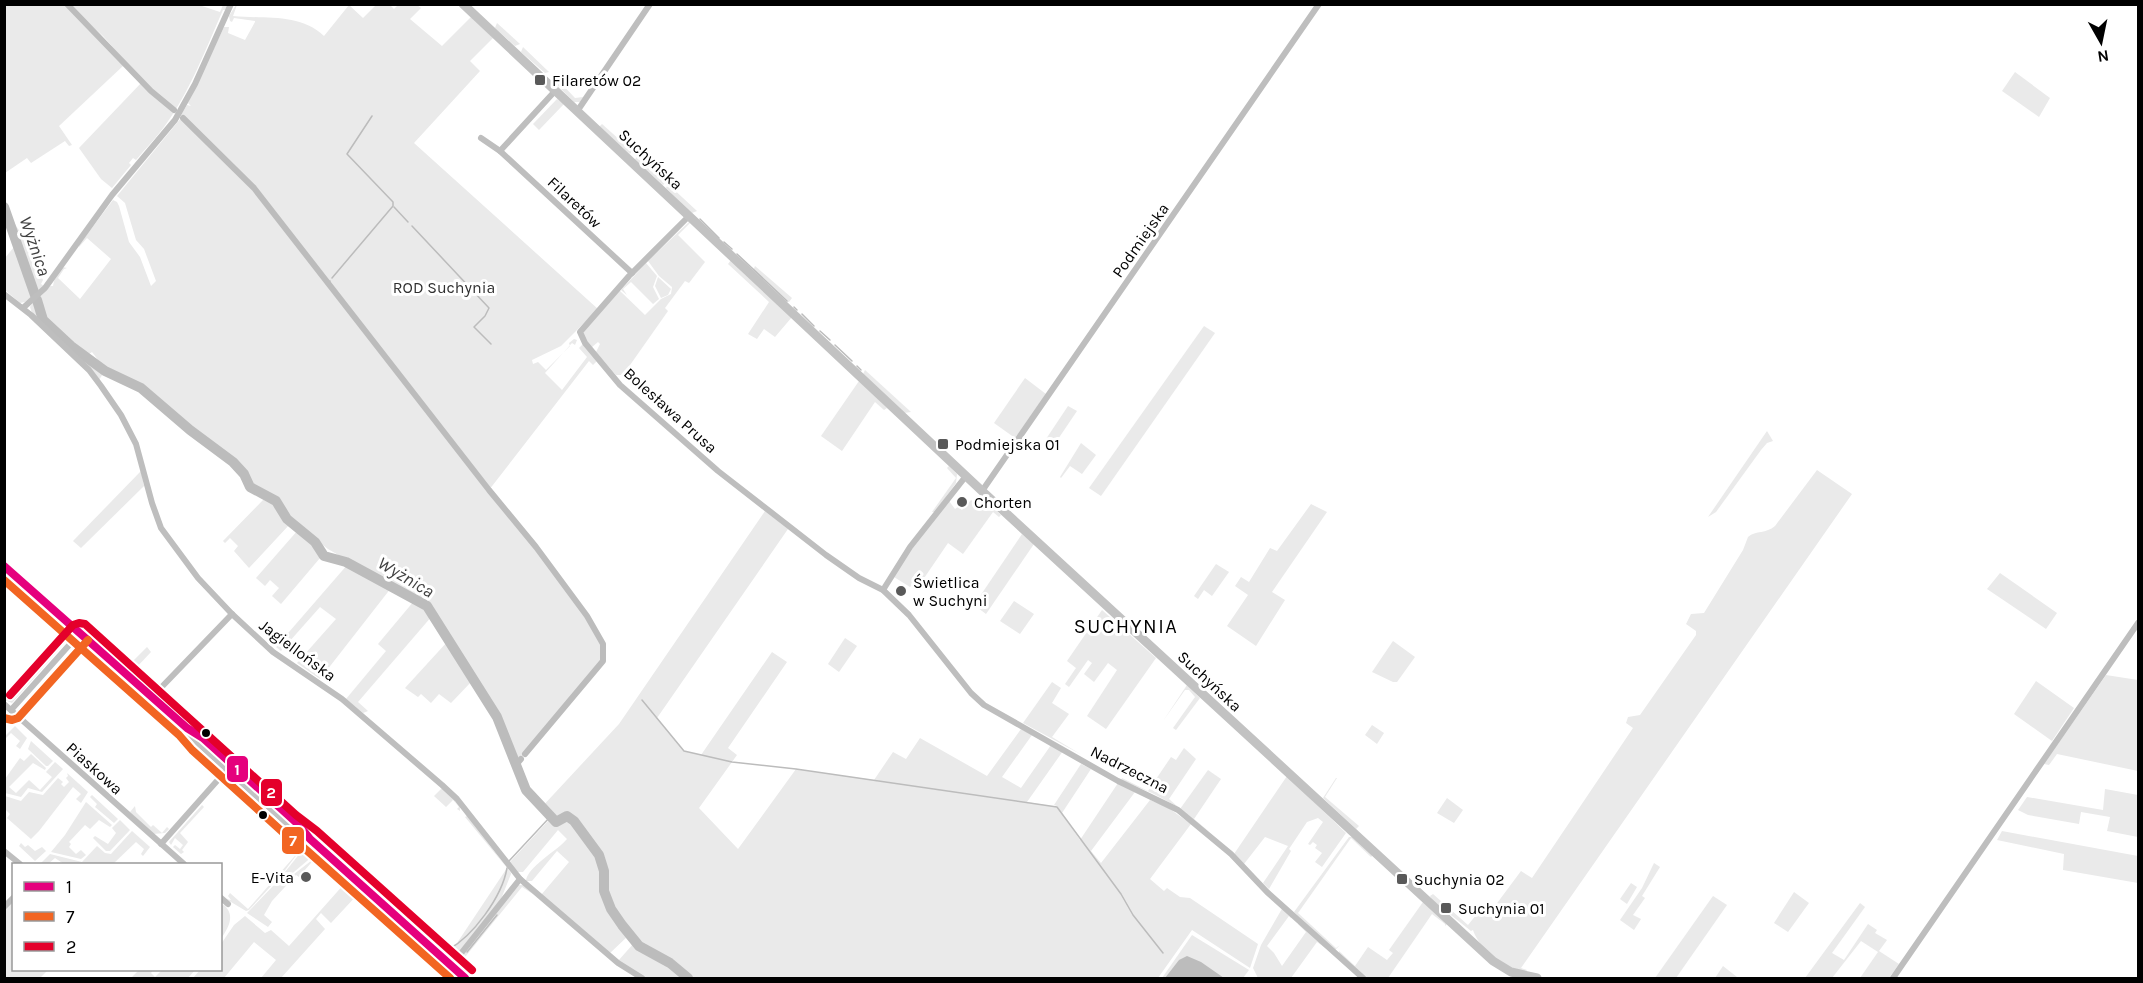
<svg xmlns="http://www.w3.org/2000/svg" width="2143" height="983" viewBox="0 0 2143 983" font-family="Karla,sans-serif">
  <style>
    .green { fill: #eaeaea }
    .water { fill: #bcbcbc }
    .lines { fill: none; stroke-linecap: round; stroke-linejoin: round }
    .stream { stroke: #bcbcbc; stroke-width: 1.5 }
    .canal { stroke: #bcbcbc; stroke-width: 6 }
    .river { stroke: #bcbcbc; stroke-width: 10 }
    .street { stroke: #bebebe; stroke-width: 6 }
    .secondary { stroke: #c2c2c2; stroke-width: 9 }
    .bus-1-casing { stroke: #fff; stroke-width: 12 }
    .bus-2-casing { stroke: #fff; stroke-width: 12 }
    .bus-3-casing { stroke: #fff; stroke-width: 12 }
    .bus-1 { stroke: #e5007d; stroke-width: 8 }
    .bus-2 { stroke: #f26522; stroke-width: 8 }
    .bus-3 { stroke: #e4002b; stroke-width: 8 }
    .poi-dot { fill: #595959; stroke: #fff; stroke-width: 2 }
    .bus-dot { fill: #000; stroke: #fff; stroke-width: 2 }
    .labels { text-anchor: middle; stroke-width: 6; stroke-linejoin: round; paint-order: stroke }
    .poi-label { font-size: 16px; fill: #000; stroke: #fff; text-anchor: start }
    .street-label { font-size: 16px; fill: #000; stroke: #fff }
    .park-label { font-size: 16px; fill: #303030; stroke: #fff }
    .water-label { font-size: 18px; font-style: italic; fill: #414141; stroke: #fff }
    .quarter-label { font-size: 20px; letter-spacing: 1.5px; fill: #000; stroke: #fff }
    .line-badge { stroke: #fff; stroke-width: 2 }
    .badge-label { font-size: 16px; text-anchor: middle; font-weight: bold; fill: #fff }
  </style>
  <rect width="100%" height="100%" fill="#fff"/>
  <g class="green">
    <polygon points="5,4 66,5 124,65 59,126 72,145 69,146 65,141 31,163 27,158 5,173"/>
    <path d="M69 5H199L220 12 223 5H228L226 10H223C206 48 190 92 164 127 155 139 145 149 136 160L133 158 129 163 131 165 112 188 101 179 79 148 143 81 103 36Z"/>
    <path d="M236 5H237L233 16C264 19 300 13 324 36L349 5 363 18 376 5H390L394 9 398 5H417L421 8 410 19 442 46 471 17 493 38 470 61 480 71 414 143 598 309 561 346 532 360 533 364 538 362 546 370 570 346 569 343 574 339 577 340 575 345 572 343 545 373 562 390 587 357 579 348 583 344 597 361 593 365 589 361 489 490 536 547 587 616 603 644V661L517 764 498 714 428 604 398 590 328 549 288 518 277 500 251 486 247 477 234 461 141 386 105 369 92 352 86 356 45 320 38 299 50 286H53L54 281 62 267 67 268 64 269 58 278 80 299 111 259 87 238 79 247V245L113 200 117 202 119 206 129 242 140 257 151 286 156 281 144 249 136 240 125 203 117 196 181 118 253 190 461 454 255 188 181 115 187 105 191 106 188 103 224 27H229L228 33 245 40 255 22V21L234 18 232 22 230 21 229 16Z"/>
    <polygon points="497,23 520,44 515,46 495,28"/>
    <polygon points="618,46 580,102 574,102 554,82 557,79 575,98 583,97"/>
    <polygon points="523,47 549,72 545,73 521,52"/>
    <polygon points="2015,72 2050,98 2039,117 2002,91"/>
    <polygon points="557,99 564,104 539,130 533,124"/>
    <polygon points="602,124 632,151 630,154 599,127"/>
    <polygon points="637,155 666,182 663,185 635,160"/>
    <polygon points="668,184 697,211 692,213 666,188"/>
    <polygon points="4,202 16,226 49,271 42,278 43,280 41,284 44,286 25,302 20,303 5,290 5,258 14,247 5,215"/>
    <polygon points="689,222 691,222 678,235 705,262 689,283 685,281 665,308 668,311 623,375 616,375 596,352 600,344 598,342 592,347 584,338 583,331 619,290 645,315 661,299 671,294 672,287 659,276 648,261"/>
    <polygon points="731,260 792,317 775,337 764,329 757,339 748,334 769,302 728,264"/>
    <polygon points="646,263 657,276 653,287 659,299 653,304 631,282 623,289 627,295 621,290"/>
    <polygon points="755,266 792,298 789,302 786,302 753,271"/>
    <polygon points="658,277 671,289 668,295 661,298 655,286"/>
    <polygon points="35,300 43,321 91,364 104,372 99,380 32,313 30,307"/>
    <polygon points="1204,326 1215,333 1101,496 1089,488"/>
    <polygon points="865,370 911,412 904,413 863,374"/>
    <polygon points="1025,378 1046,394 1015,438 994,423"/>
    <polygon points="859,381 887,408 884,410 875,402 842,451 821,436"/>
    <polygon points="1068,406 1077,411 1052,448 1047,445 1046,447 1042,445"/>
    <polygon points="1767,431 1773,441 1767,443 1761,450 1716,512 1708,517"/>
    <polygon points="1081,443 1096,455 1082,474 1070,466 1061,478 1060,477"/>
    <polygon points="949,466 957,474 956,483 935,512 932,512 956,478 947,468"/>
    <path d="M1817 470 1852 494 1521 968 1527 970 1526 972C1519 970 1512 969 1506 966 1493 959 1477 943 1473 930L1471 931 1432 900 1430 896 1433 894 1468 925 1481 909 1489 914 1521 871 1532 878 1633 728 1626 723 1628 717 1640 715 1696 635V631L1686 624 1691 614 1704 613 1743 550 1748 537C1756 530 1766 534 1775 526Z"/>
    <polygon points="141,471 144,486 81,548 73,541"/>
    <polygon points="982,498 1001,515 999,517 993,512 963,554 948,543 918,587 913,584 910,587 894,577 912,547 949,501 955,509 958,507 962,510 971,500 975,503 978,499"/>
    <path d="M263 500C278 502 280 514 290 524L249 568 234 551 238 546 230 538 225 543 223 541Z"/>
    <polygon points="1311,504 1327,512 1272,592 1285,600 1256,646 1227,626 1248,595 1235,586 1241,577 1249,582 1270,548 1277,551"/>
    <path d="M765 511 788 529 657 718 684 751 701 755 772 652 787 662 728 748 737 755 699 808 738 849 796 769 874 780 893 752 906 759 920 738 987 776 1021 729 1032 735 1002 777 1021 788 1051 745 1063 751 1027 802 1057 807 1080 840 1118 783 1135 792 1091 851 1101 863 1150 800 1167 807 1191 824 1150 879 1164 891 1167 888 1180 897 1190 898 1258 944 1250 968 1192 930 1158 978H645L618 961 634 943 628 936 609 954 541 895 569 862 557 851 532 881H526C527 867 557 851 567 839L558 830 523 872H518L509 863 549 820 540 809 619 724Z"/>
    <polygon points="298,530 313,542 320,554 327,559 320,558 281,604 272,596 279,588 270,580 265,586 256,578"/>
    <polygon points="1022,534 1034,544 986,614 974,605"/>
    <polygon points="348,564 391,588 320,679 297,663 336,619 320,607 281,651 276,647"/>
    <polygon points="1216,564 1229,572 1212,596 1204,590 1198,599 1194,596"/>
    <polygon points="2000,573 2057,613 2046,629 1987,589"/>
    <polygon points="414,601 426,607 432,616 358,702 368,711 363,713 346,699 386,651 378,644"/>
    <polygon points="1014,601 1034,614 1020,634 1000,621"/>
    <polygon points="1102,610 1156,658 1106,729 1087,716 1117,670 1108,663 1094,682 1084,674 1092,663 1088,660 1069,687 1065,684 1076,668 1067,661"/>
    <polygon points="70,637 12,703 5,700 5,695 11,701"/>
    <polygon points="845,638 857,646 839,672 828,664"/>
    <polygon points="448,641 472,681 451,703 439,694 431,703 421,694 418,697 405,688"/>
    <polygon points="1393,641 1415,657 1397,682 1393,682 1372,672"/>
    <polygon points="147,647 151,652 135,669 130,664"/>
    <polygon points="2106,675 2138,680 2138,771 2057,754 2049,765 2044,764"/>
    <polygon points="2036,681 2074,708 2052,741 2014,714"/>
    <polygon points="1052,682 1061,688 1052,703 1069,714 1052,737 1082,755 1023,723"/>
    <polygon points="1187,685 1200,698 1176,730 1173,728 1195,697 1189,690 1185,690 1163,721"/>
    <polygon points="1372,725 1384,733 1377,744 1365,735"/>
    <polygon points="15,726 27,738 20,749 16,746 20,741 11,733 5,739 5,736"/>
    <polygon points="31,741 53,761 48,766 46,766 28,749"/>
    <polygon points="1184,748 1196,759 1169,799 1178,807 1152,793 1121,780 1122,778 1148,791 1171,757 1176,760"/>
    <polygon points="31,754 46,768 45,770 33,763 9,787 16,793 29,780 40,790 52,777 46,772 55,762 63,769 42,792 28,788 21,797 5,793 5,779 20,758 24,761"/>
    <polygon points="1081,764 1091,769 1062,813 1057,806 1054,805"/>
    <polygon points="1208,770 1221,779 1194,819 1211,833 1180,809"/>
    <polygon points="67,773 88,792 81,803 76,799 81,794 73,787 39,831 31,839 7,818 10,814 5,809 5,796 21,801 29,792 43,795 58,778 63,782 61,784 64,787 69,782 66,778 68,776"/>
    <polygon points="1287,776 1346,833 1322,867 1315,862 1322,853 1315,848 1317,845 1313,842 1310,845 1308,844 1323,822 1318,818 1307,822 1289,849 1291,851 1269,889 1263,883 1288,846 1265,837 1244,864 1234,854"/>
    <polygon points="1336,778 1337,778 1325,797 1359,826 1356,829 1323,798"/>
    <polygon points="441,789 443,789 460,807 460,811 457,809 459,807 453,800 446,807 434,796"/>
    <polygon points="2105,789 2138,795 2138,837 2107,831 2110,817 2081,812 2079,824 2028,815 2018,810 2027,797 2103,810"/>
    <polygon points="92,795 118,819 114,823 95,807 97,804 90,797"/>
    <polygon points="1447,798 1463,810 1454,823 1437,813"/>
    <polygon points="86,802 112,825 110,827 99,820 90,829 85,825 69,842 71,844 69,847 76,854 81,850 86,855 81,859 51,852 65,835"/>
    <polygon points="202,805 204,807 180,833 188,842 182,850 184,852 181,854 173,847 175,845 180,849 183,845 175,838 171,845 169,842"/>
    <polygon points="135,806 136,812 151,827 153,825 162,833 167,827 169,829 165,833 153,834 130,812"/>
    <polygon points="467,816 511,873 511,874 501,899 455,957 447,949 457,943 507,868 465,817"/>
    <polygon points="120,820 130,830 110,851 106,851 93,838 95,836 108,844 116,833 112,828"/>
    <polygon points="132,831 150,847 143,856 141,854 144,849 136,842 113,864 64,864 55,858 48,864 40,864 50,854 82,862 97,846 105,853 111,854"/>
    <polygon points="2002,831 2138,856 2138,883 2063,870 2064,854 1997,840"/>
    <polygon points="1349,837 1352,837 1373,855 1371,857 1351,838 1298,913 1336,948 1340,945 1335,950 1294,912"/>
    <polygon points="21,843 25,847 28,845 35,851 42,847 46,851 35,861 19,846"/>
    <polygon points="305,847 314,855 288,877 277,882"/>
    <polygon points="301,849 283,873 249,910 246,911 226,899 231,900 228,896 230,893 248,909"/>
    <polygon points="316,857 299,877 296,875 272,901 264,915 272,922 268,927 247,913 273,886 289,878"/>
    <polygon points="1654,863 1660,867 1642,896 1645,898 1633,915 1641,919 1634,930 1620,920 1642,888"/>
    <polygon points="345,883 358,894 331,923 321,913 316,919 325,929 281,978 261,978 276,960 254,942 224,978 193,978 200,970 220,970 221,944 234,925 245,916 265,933 271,930 289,946"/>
    <polygon points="1631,883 1637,887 1627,904 1620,899"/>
    <polygon points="518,885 524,885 533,894 522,887 461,962 459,960"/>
    <polygon points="1794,892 1809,903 1788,932 1774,923"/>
    <polygon points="1713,896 1727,905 1676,978 1655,978"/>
    <polygon points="13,901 14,970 48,970 40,978 5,978 4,910"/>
    <polygon points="1423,902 1447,924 1445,926 1445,924 1432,914 1388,978 1366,978 1339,954 1339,951 1355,966 1368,947 1387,960 1393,953 1389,950"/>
    <polygon points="1860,903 1865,907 1832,953 1844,960 1868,924 1877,930 1875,933 1887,940 1879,951 1899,964 1889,978 1860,978 1878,952 1861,941 1832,978 1805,978"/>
    <path d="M224 905C236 916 228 928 221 939V906Z"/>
    <polygon points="1283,907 1293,916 1291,918 1289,916 1267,946 1274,953 1282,966 1306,932 1298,924 1299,923 1331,952 1317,942 1291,978 1258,978 1253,968 1261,945"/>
    <polygon points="1192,935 1249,970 1243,978 1162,978"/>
    <polygon points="1723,966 1737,977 1736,978 1715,978"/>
    <polygon points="139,970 153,970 151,973 155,977 162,970 195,970 188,978 131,978"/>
  </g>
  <polygon class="water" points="1187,956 1201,962 1224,978 1165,978 1179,960"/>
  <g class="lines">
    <g class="stream">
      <polyline points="394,207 408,222"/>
      <polyline points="700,219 719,238"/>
      <polyline points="412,226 489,308 485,316 474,327 491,344"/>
      <polyline points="724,242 732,249"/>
      <polyline points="737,254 787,301"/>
      <polyline points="332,278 393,206 393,202 347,154 372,116"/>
      <polyline points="328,283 330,281"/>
      <polyline points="794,307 797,310"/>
      <polyline points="802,314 814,326"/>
      <polyline points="820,331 830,340"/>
      <polyline points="835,345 852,361"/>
      <polyline points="857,366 861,370"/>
      <polyline points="642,700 684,751 732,762 796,769 1057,807 1121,894 1133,915 1163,953"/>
      <polyline points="509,861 550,817"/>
      <path d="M448 950C473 936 502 897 507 868"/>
      <polyline points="415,952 431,964"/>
      <polyline points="467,952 497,915"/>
    </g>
    <g class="canal">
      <polyline points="67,4 151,91 174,110"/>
      <polyline points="183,118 254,188 489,490 536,547 587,616 603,644 603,661 525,754"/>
      <polyline points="516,765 521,759"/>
    </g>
    <g class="river">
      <polyline points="4,207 35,295"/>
      <polyline points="37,300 43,320 71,346 105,371 141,388 190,430 233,462 244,474 250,487 276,501 287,519 315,542 324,556 346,562 427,606 497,717 526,790 556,822 567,816 574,821 599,855 604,871 604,891 611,909 622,925 639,946 670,963 688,978"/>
    </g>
    <g class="street">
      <polyline points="578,110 650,4"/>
      <polyline points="481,138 500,151 632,273"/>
      <polyline points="500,151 555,91"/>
      <polyline points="689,216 629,276 580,332 585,343 620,385 718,471 826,555 859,578 883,590 909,615 971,693 984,705 1118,781 1178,810 1231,854 1267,892 1363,978"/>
      <polyline points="4,294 31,315 89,370 101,386 121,415 136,444 152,503 161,528 198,578 232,614 273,652 342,699 442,785 457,799 520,879 618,963 642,978"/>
      <polyline points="23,308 45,288 112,195 175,120 195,84 231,4"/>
      <polyline points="982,491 1319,4"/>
      <polyline points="883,590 910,547 966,476"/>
      <polyline points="152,697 232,614"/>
      <polyline points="4,704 184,864"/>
      <polyline points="11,710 80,633"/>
      <polyline points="161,844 232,764"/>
      <polyline points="4,851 20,864"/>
      <polyline points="220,897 228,904"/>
      <polyline points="4,907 14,897"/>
      <polyline points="451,966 520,879"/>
      <polyline points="1893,978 2138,623"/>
    </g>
    <g class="secondary">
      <polyline points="463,4 982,491 1493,961 1511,972 1537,978"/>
      <polyline points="4,566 187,728 199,742 294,828 310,839 465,978"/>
    </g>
    <g class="bus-1-casing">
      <polyline id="bus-1" points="4,566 187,728 203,738 299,825 310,839 465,978"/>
    </g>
    <g class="bus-2-casing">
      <g id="bus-2">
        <polyline points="4,580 179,735 192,750 287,836 303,847 450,978"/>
        <polyline points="4,718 12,720 18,718 88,640"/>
      </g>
    </g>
    <g class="bus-3-casing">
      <polyline id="bus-3" points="10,695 73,625 79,623 85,624 296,815 317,831 472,970"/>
    </g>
    <use href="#bus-1" class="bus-1"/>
    <use href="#bus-2" class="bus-2"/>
    <use href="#bus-3" class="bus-3"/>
  </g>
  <g class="poi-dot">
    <rect x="534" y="74" width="12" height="12" rx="3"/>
    <rect x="937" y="438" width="12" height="12" rx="3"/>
    <circle cx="962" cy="502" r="6"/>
    <circle cx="901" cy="591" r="6"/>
    <circle cx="306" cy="877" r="6"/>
    <rect x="1396" y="873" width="12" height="12" rx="3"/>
    <rect x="1440" y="902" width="12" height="12" rx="3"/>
  </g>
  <g class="bus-dot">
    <circle cx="206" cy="733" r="5"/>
    <circle cx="263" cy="815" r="5"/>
  </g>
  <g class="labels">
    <g class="poi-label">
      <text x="552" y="86">Filaretów 02</text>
      <text x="955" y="450">Podmiejska 01</text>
      <text x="974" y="508">Chorten</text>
      <text x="913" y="588">Świetlica<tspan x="913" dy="18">w Suchyni</tspan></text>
      <text x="294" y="883" text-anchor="end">E-Vita</text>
      <text x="1414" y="885">Suchynia 02</text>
      <text x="1458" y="914">Suchynia 01</text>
    </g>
    <g class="street-label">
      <text transform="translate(651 159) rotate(43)" y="6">Suchyńska</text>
      <text transform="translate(575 202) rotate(43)" y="6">Filaretów</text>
      <text transform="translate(1140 240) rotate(-55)" y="6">Podmiejska</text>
      <text transform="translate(671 410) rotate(42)" y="6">Bolesława Prusa</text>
      <text transform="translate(298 650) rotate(37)" y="6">Jagiellońska</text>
      <text transform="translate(1210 681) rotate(43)" y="6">Suchyńska</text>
      <text transform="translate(95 768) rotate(42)" y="6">Piaskowa</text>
      <text transform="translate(1130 769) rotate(27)" y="6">Nadrzeczna</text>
    </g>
    <g class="park-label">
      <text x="444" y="293">ROD Suchynia</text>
    </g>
    <g class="water-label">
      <text transform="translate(35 246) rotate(71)" y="6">Wyżnica</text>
      <text transform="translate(406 577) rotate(31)" y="6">Wyżnica</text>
    </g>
    <g class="quarter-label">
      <text x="1126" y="633">SUCHYNIA</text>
    </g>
  </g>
  <g class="line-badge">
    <rect x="226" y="755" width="23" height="28" rx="6" fill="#e5007d"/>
    <rect x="260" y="778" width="23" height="29" rx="6" fill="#e4002b"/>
    <rect x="281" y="826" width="24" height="29" rx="6" fill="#f26522"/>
  </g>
  <g class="badge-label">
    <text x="237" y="775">1</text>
    <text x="271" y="798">2</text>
    <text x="293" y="846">7</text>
  </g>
  <rect width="2143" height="983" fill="none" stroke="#000000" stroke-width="12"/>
  <rect x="12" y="863" width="210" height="108" fill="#ffffff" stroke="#999999" stroke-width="1.5"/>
  <rect x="24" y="882" width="30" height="9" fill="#e5007d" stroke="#999999" stroke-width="1.5"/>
  <text x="66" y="893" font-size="18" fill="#000000">1</text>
  <rect x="24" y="912" width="30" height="9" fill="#f26522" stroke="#999999" stroke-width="1.5"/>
  <text x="66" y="923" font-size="18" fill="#000000">7</text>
  <rect x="24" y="942" width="30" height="9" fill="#e4002b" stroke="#999999" stroke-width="1.5"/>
  <text x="66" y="953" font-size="18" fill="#000000">2</text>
  <g transform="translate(2101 42) rotate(171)" stroke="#ffffff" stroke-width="4.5" paint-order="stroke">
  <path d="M0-4.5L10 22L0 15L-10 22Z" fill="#000000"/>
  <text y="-9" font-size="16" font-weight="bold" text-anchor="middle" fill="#000000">N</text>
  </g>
</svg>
